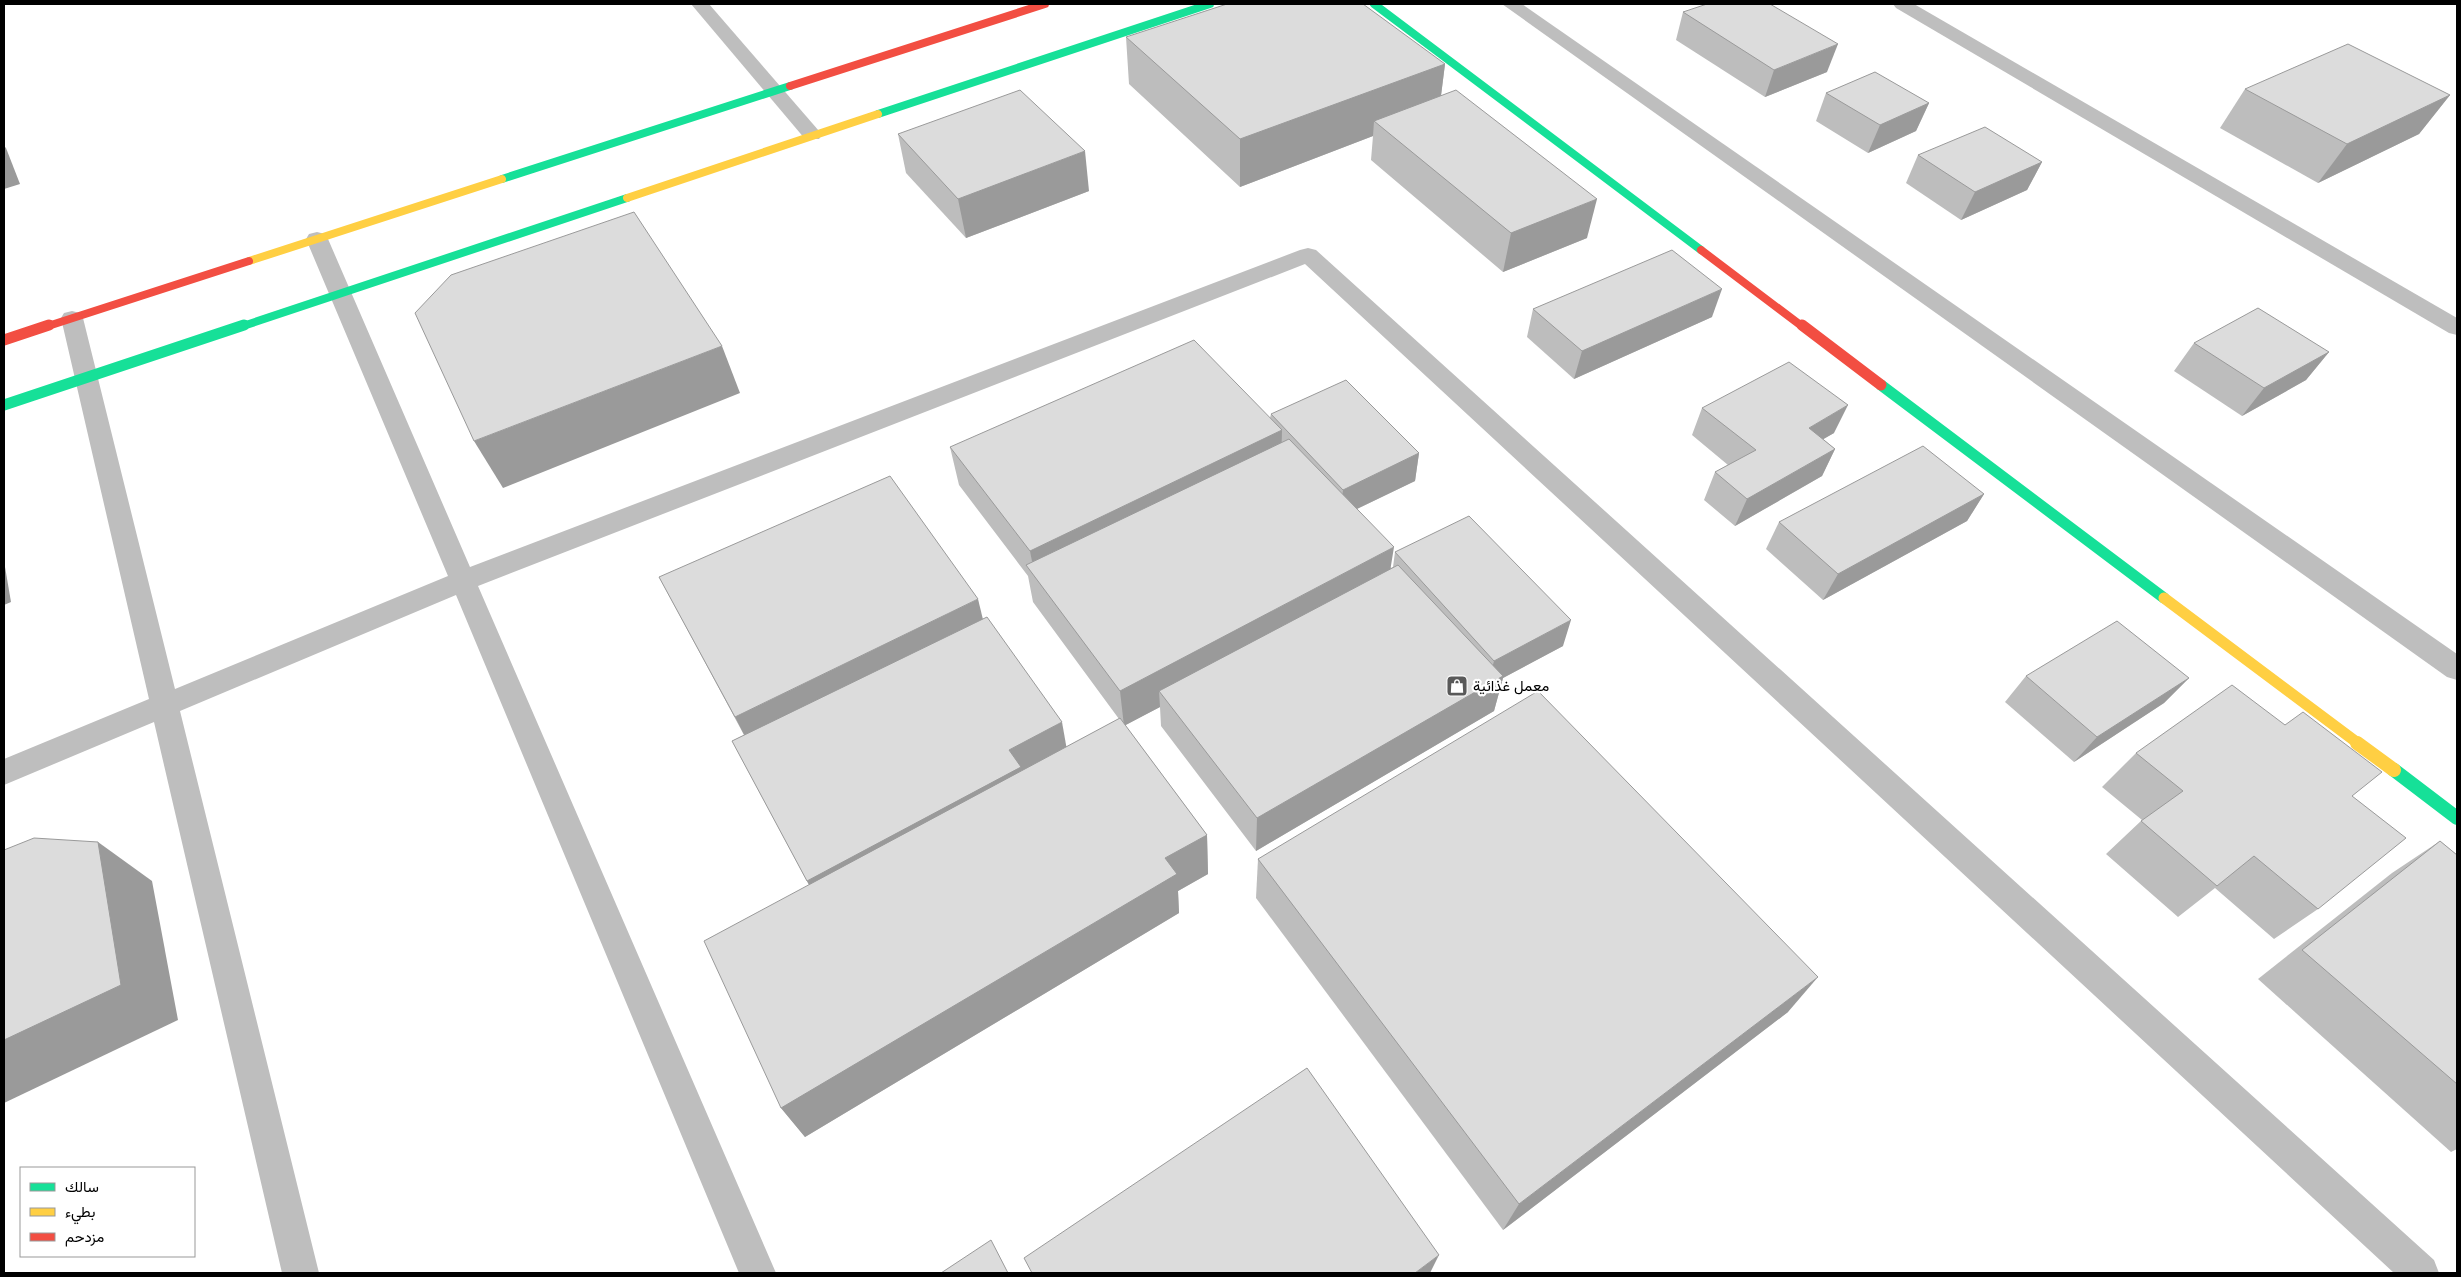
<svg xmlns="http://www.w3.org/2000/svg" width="2461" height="1277" viewBox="0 0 2461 1277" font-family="'Noto Sans',Vazirmatn,sans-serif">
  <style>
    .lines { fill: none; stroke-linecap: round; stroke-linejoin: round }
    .lane { fill: #bebebe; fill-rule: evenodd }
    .street { fill: #bebebe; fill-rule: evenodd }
    .fast-far2 { stroke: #16e098; stroke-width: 8 }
    .fast-far1 { stroke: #16e098; stroke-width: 11 }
    .fast { stroke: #16e098; stroke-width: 14 }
    .slow-far2 { stroke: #ffcf43; stroke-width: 8 }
    .slow-far1 { stroke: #ffcf43; stroke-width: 11 }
    .slow { stroke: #ffcf43; stroke-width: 14 }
    .jam-far1 { stroke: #f24e42; stroke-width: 8 }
    .jam { stroke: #f24e42; stroke-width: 11 }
    .wall { fill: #bdbdbd }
    .shaded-wall { fill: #9a9a9a }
    .building { fill: #dcdcdc; stroke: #9a9a9a }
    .labels { text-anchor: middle; stroke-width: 4.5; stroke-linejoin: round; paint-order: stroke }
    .poi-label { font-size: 15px; fill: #000; stroke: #fff; text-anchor: start }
  </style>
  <rect width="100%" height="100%" fill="#fff"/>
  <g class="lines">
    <g class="lane">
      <polygon points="691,4 709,4 819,131 822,135 819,139 805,139"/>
      <polygon points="1893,4 1914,4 2457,318 2457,335 2449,333 1896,8"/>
      <polygon points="317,232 325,234 328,239 470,567 1300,250 1308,248 1316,250 2434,1260 2439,1273 2394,1273 1305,264 478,586 776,1273 739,1273 456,595 180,711 319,1273 282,1273 154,722 4,785 4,759 149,699 61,318 64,313 72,311 80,313 83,318 175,689 448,576 306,239 309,234"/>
    </g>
    <polygon class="street" points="1502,4 1522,4 2457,654 2457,680 2447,677"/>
    <g class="fast-far2">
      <polyline points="1374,4 1701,250"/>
      <polyline points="878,114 1210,4"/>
      <polyline points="502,179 790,86"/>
      <polyline points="240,327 627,198"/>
    </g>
    <g class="fast-far1">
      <polyline points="1881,385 2164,598"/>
      <polyline points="4,405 244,325"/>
    </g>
    <polyline class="fast" points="2394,770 2457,818"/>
    <g class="slow-far2">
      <polyline points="627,198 878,114"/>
      <polyline points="249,261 502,179"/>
    </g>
    <polyline class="slow-far1" points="2164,598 2359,744"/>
    <polyline class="slow" points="2357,743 2394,770"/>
    <g class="jam-far1">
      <polyline points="790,86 1045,4"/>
      <polyline points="1701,250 1803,327"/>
      <polyline points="45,327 249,261"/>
    </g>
    <g class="jam">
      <polyline points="1802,325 1881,385"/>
      <polyline points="4,340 49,325"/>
    </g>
  </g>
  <g class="wall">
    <polygon points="1683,12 1827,72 1765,97 1676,40"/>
    <polygon points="1126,37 1445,64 1441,96 1587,238 1503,272 1371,160 1373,136 1240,187 1129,84"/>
    <polygon points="2245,89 2450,95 2419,134 2318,183 2220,128"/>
    <polygon points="1826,93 1929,103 1916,131 1868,153 1816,121"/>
    <polygon points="898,134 1089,191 966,238 906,173"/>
    <polygon points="1918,155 2042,162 2027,190 1961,220 1906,183"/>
    <polygon points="1533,309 1712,317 1574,379 1527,337"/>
    <polygon points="2194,343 2329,352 2306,380 2242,416 2174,371"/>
    <polygon points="1702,408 1834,433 1823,439 1835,449 1822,476 1735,526 1704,500 1715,472 1728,465 1692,435"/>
    <polygon points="1271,414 1419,453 1415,481 1357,509 1391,568 1393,567 1395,552 1563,646 1503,678 1494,711 1256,851 1161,726 1160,707 1125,725 1207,835 1208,874 1178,891 1179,913 805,1137 781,1108 809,885 732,741 744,735 659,577 983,619 1066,747 1119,719 1033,602 1028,576 959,485 950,447 1270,418"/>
    <polygon points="1984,494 1967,521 1823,600 1766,549 1779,522"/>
    <polygon points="2026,676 2189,678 2164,703 2074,762 2005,702"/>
    <polygon points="2136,753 2352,796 2318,909 2274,939 2215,888 2178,917 2106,854 2142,820 2102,787"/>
    <polygon points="2440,841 2457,855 2457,1149 2451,1152 2258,979 2392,873"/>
    <polygon points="1258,859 1788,1012 1503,1230 1256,898"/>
  </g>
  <g class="shaded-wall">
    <polygon points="1838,44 1827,72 1765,97 1774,70"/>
    <polygon points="1445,64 1439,111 1374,121 1373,136 1240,187 1240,139"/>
    <polygon points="2450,95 2419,134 2318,183 2347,144"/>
    <polygon points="1929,103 1916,131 1868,153 1880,125"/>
    <polygon points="4,146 6,148 20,184 4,189"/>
    <polygon points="1085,151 1089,191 966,238 958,199"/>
    <polygon points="2042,162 2027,190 1961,220 1975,192"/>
    <polygon points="1597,199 1587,238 1503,272 1511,233"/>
    <polygon points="1722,289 1712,317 1574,379 1582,351"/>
    <polygon points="722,346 740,393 503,488 474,441"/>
    <polygon points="2329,352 2306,380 2242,416 2264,388"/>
    <polygon points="1848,405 1834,433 1796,455 1809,428"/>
    <polygon points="1282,430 1281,469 1035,577 1030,551"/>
    <polygon points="1835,449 1822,476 1735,526 1747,499"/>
    <polygon points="1419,453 1415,481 1340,517 1343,490"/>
    <polygon points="1984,494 1967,521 1823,600 1838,574"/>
    <polygon points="1394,547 1388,584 1159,691 1160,707 1124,726 1120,691"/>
    <polygon points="4,561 11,602 4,605"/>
    <polygon points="978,599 987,636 753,752 735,717"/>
    <polygon points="1571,620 1563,646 1503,678 1494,711 1256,851 1257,818 1488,684 1494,661"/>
    <polygon points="2189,678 2164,703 2074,762 2097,737"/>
    <polygon points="1062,722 1068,756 824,912 807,881 1009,750"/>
    <polygon points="1207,835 1208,874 1178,891 1179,913 805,1137 781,1108 1165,858"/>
    <polygon points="98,842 152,881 178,1020 4,1103 4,1040"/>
    <polygon points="1818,977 1788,1012 1503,1230 1519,1204"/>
    <polygon points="1439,1255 1430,1273 1415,1273"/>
  </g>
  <g class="building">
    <polygon points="1227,4 1363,4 1445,64 1240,139 1126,37"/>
    <polygon points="1707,4 1770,4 1838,44 1774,70 1683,12"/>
    <polygon points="2348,44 2450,95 2347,144 2245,89"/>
    <polygon points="1875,72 1929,103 1880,125 1826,93"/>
    <polygon points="1020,90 1085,151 958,199 898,134"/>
    <polygon points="1456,90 1597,199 1511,233 1374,121"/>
    <polygon points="1985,127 2042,162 1975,192 1918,155"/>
    <polygon points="634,212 722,346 474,441 415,313 451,275"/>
    <polygon points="1672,250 1722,289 1582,351 1533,309"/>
    <polygon points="2258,308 2329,352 2264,388 2194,343"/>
    <polygon points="1194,340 1282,430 1030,551 950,447"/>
    <polygon points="1789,362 1848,405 1809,428 1835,449 1747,499 1715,472 1756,450 1702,408"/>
    <polygon points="1346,380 1419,453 1343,490 1271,414"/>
    <polygon points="1289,439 1394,547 1120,691 1026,565"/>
    <polygon points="1923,446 1984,494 1838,574 1779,522"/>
    <polygon points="890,476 978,599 735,717 659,577"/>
    <polygon points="1469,516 1571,620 1494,661 1395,552"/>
    <polygon points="1398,565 1503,676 1257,818 1159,691"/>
    <polygon points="987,617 1062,722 1009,750 1021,767 807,881 732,741"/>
    <polygon points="2117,621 2189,678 2097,737 2026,676"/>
    <polygon points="2232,685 2285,725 2303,712 2382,772 2352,796 2406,838 2318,909 2254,856 2217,886 2141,821 2183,791 2136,753"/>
    <polygon points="1538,691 1818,977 1519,1204 1258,859"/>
    <polygon points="1120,718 1207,835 1165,858 1177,874 781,1108 704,941"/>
    <polygon points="34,838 98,842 121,985 4,1040 4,850"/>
    <polygon points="2440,841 2457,855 2457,1084 2302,950"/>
    <polygon points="1307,1068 1439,1255 1415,1273 1032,1273 1024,1258"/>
    <polygon points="991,1240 1008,1273 941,1273"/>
  </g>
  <defs>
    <g id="shop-square" transform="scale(1.125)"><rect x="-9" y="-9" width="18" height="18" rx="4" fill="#595959" stroke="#fff"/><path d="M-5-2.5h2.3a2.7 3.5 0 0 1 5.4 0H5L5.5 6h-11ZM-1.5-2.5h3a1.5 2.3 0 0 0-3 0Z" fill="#fff"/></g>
  </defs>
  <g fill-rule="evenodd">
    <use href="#shop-square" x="1457" y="686"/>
  </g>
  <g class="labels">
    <g class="poi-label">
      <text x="1473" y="691">معمل غذائية</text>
    </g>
  </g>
  <rect width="2461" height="1277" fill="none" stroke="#000000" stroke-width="10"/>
  <rect x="20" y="1167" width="175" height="90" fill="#ffffff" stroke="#999999"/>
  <rect x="30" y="1183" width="25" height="8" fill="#16e098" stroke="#999999"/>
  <text x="65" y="1192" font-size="15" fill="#000000">سالك</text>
  <rect x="30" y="1208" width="25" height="8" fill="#ffcf43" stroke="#999999"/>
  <text x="65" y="1217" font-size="15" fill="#000000">بطيء</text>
  <rect x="30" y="1233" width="25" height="8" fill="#f24e42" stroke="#999999"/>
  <text x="65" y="1242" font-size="15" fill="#000000">مزدحم</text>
</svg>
